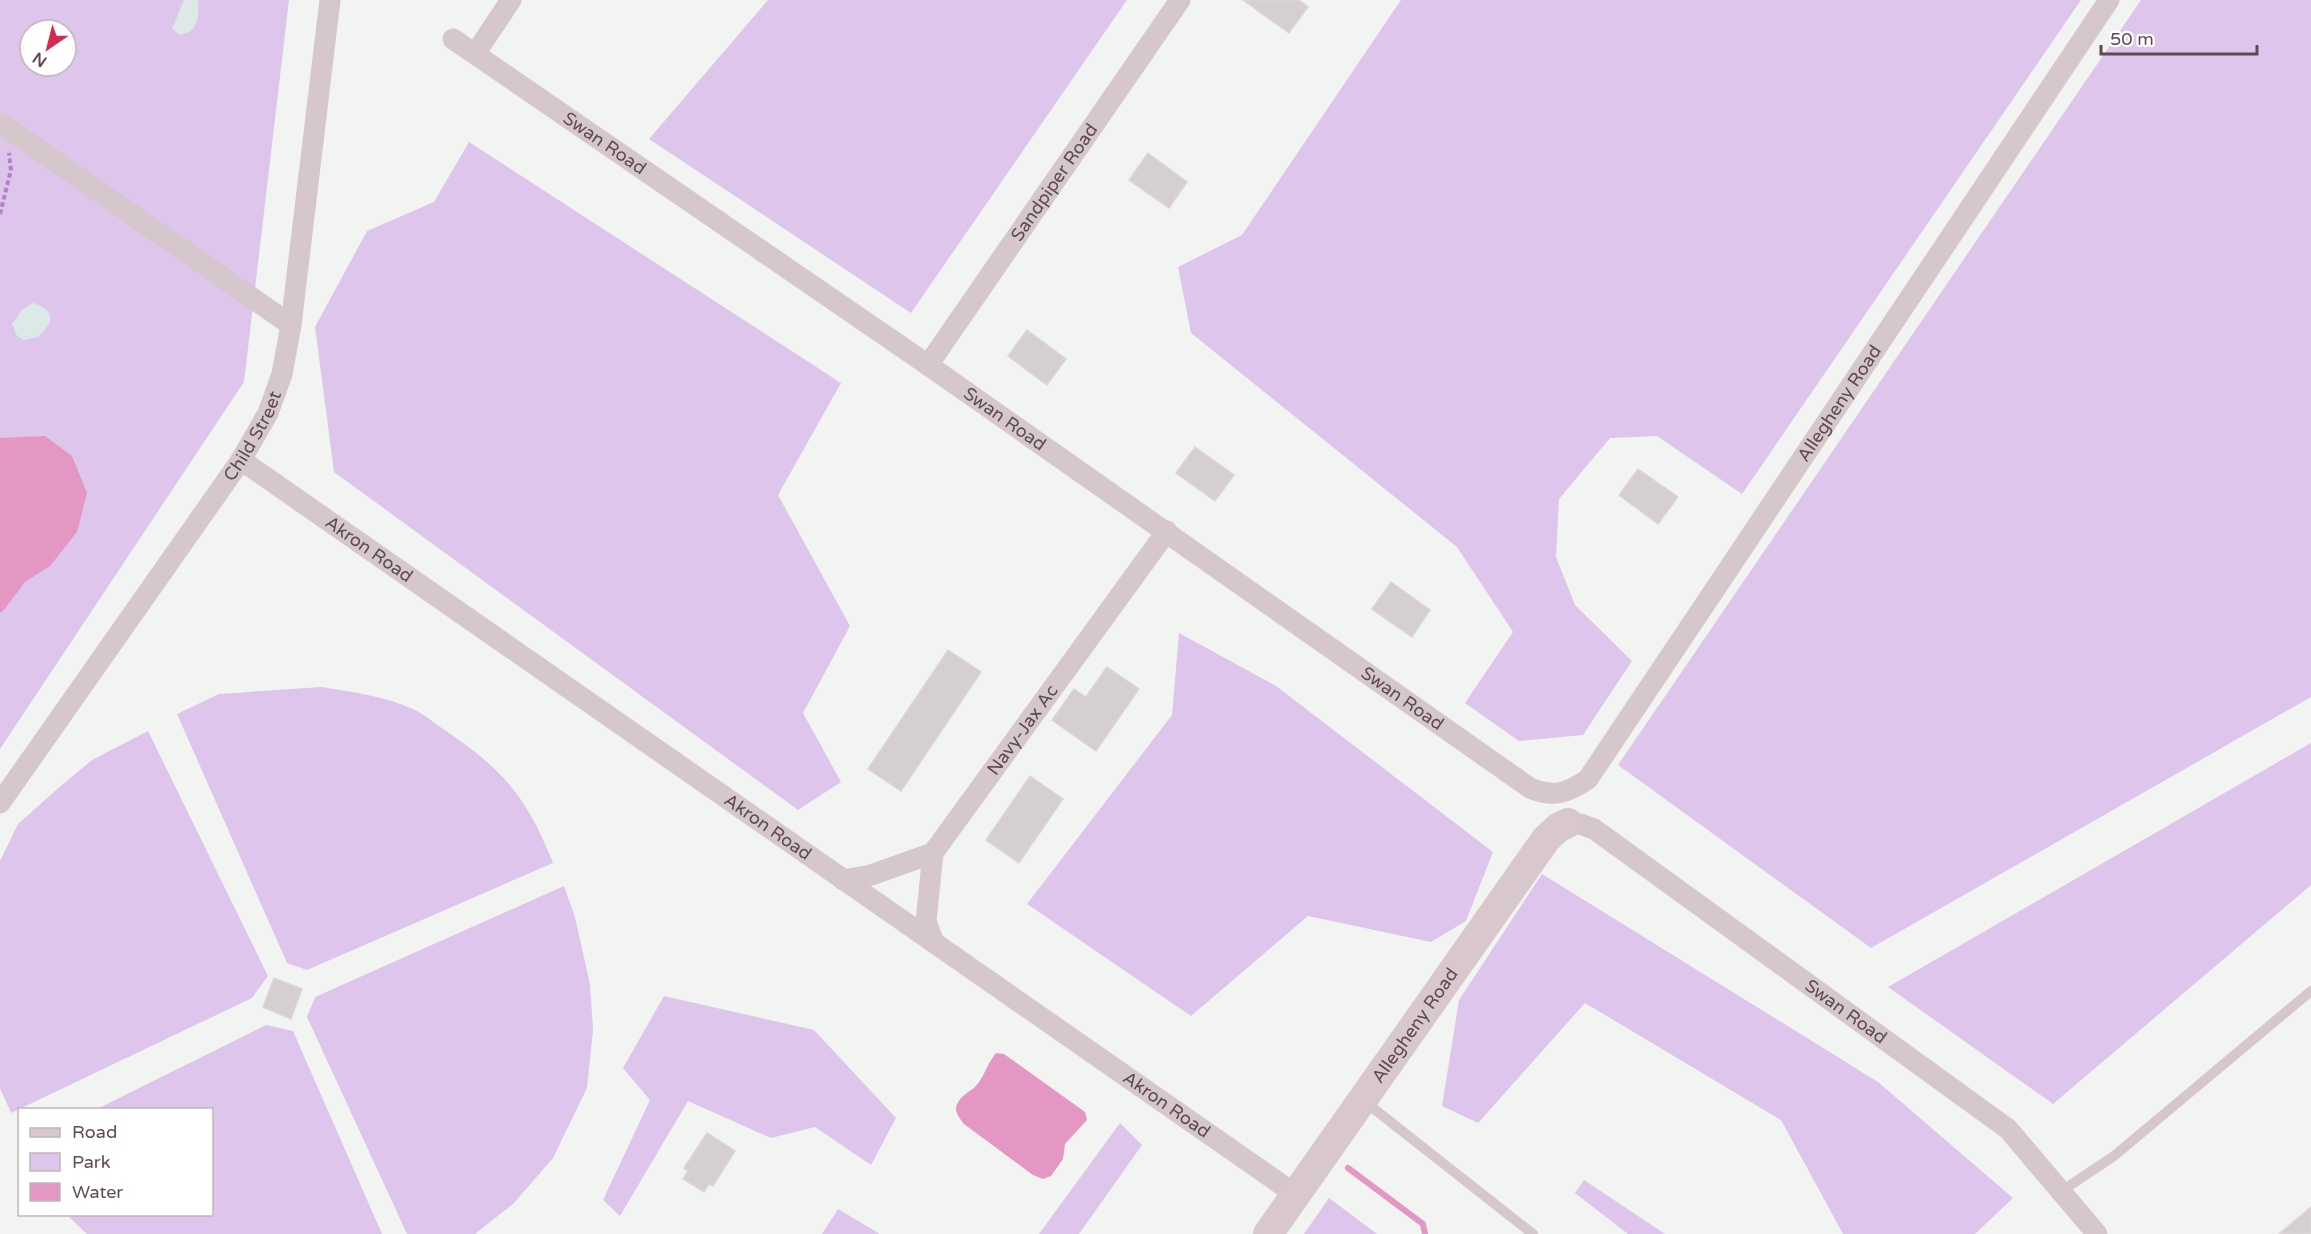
<svg xmlns="http://www.w3.org/2000/svg" width="2311" height="1234" viewBox="0 0 2311 1234" font-family="'Varela Round',sans-serif">
  <style>
    .green { fill: #ddc5ec; fill-rule: evenodd }
    .sand { fill: #dde9e7 }
    .water { fill: #e597c4 }
    .lines { fill: none; stroke-linecap: round; stroke-linejoin: round }
    .stream { stroke: #e597c4; stroke-width: 6 }
    .building { fill: #d6cfd0; stroke: #dcd6d7; stroke-width: 1.5 }
    .path { stroke: #b480c8; stroke-width: 4; stroke-dasharray: 4.5 3; stroke-linecap: butt }
    .lane { stroke: #d5c7cb; stroke-width: 10 }
    .street { stroke: #d5c7cb; stroke-width: 21 }
    .secondary { stroke: #d8c7cb; stroke-width: 30 }
    .labels { text-anchor: middle; stroke-width: 5; stroke-linejoin: round; paint-order: stroke }
    .street-label { font-size: 18px; fill: #5e4b51; stroke: #fff }
  </style>
  <rect width="100%" height="100%" fill="#f2f4f2"/>
  <g class="green">
    <path d="M0 0H289L244 382 0 749ZM30 30H66V66H30Z"/>
    <polygon points="768,0 1127,0 911,313 649,139"/>
    <polygon points="1401,0 2081,0 1742,494 1657,436 1610,438 1559,499 1556,557 1575,605 1632,661 1583,735 1519,741 1465,703 1513,632 1457,547 1191,333 1178,267 1242,235"/>
    <polygon points="2141,0 2311,0 2311,697 1871,948 1618,765"/>
    <polygon points="469,142 841,383 778,495 850,626 803,713 841,782 798,810 334,472 315,327 367,231 434,202"/>
    <polygon points="1179,633 1276,686 1493,852 1466,921 1431,942 1308,916 1191,1016 1027,904 1172,715"/>
    <path d="M321 687C352 692 386 696 415 710 427 716 438 726 449 733 505 771 528 800 553 863L307 970 287 963 177 714 219 694Z"/>
    <polygon points="148,731 268,976 252,998 11,1113 0,1088 0,861 18,824 63,784 92,760"/>
    <polygon points="2311,743 2311,885 2053,1104 1888,987"/>
    <polygon points="1542,874 1878,1082 2013,1198 1975,1234 1843,1234 1781,1120 1585,1003 1478,1123 1442,1106 1459,1000"/>
    <polygon points="564,886 575,917 590,984 593,1030 587,1088 553,1158 514,1203 475,1234 407,1234 307,1017 315,997"/>
    <polygon points="664,996 814,1030 896,1118 871,1165 815,1127 771,1138 688,1101 620,1216 603,1200 650,1100 623,1068"/>
    <polygon points="266,1025 293,1031 382,1234 87,1234 67,1215 212,1214 212,1110 97,1109"/>
    <polygon points="1120,1123 1142,1145 1079,1234 1039,1234"/>
    <polygon points="1584,1180 1665,1234 1628,1234 1575,1193"/>
    <polygon points="1329,1198 1377,1234 1304,1234"/>
    <polygon points="838,1209 880,1234 822,1234"/>
  </g>
  <g class="sand">
    <path d="M184 0H198C199 16 199 32 180 35L172 29Z"/>
    <path d="M33 303C55 310 55 322 38 337L24 340 17 336 12 324 22 310Z"/>
  </g>
  <g class="water">
    <polygon points="45,436 72,456 87,493 77,532 50,566 25,582 4,610 0,613 0,438"/>
    <path d="M996 1053 1004 1054 1085 1112 1087 1120 1065 1144 1063 1159 1051 1176 1043 1179 1033 1175 964 1124C960 1119 955 1113 956 1107 960 1095 970 1092 976 1086 985 1075 987 1064 996 1053Z"/>
  </g>
  <g class="lines">
    <polyline class="stream" points="1348,1168 1423,1224 1425,1234"/>
  </g>
  <g class="building">
    <polygon points="1243,0 1299,0 1308,7 1289,33"/>
    <polygon points="1148,153 1187,182 1169,208 1129,180"/>
    <polygon points="1027,330 1066,359 1047,385 1008,356"/>
    <polygon points="1195,447 1234,475 1215,501 1176,473"/>
    <polygon points="1638,469 1678,497 1658,524 1619,495"/>
    <polygon points="1391,582 1430,610 1412,637 1372,609"/>
    <polygon points="948,650 981,672 901,791 868,769"/>
    <polygon points="1107,667 1139,689 1096,751 1052,720 1074,689 1086,697"/>
    <polygon points="1030,776 1063,799 1019,863 986,840"/>
    <polygon points="274,978 302,989 291,1019 263,1007"/>
    <polygon points="707,1133 735,1151 713,1186 709,1184 704,1192 683,1179 688,1171 684,1168"/>
    <polygon points="2311,1207 2311,1234 2279,1234"/>
  </g>
  <g class="lines">
    <polyline class="path" points="0,214 11,170 9,153"/>
    <g class="lane">
      <polyline points="1364,1101 1533,1234"/>
      <polyline points="2060,1192 2114,1156 2311,991"/>
    </g>
    <g class="street">
      <path id="s1" d="M453 39 928 365 1530 788C1553 798 1568 793 1588 779L2109 0"/>
      <polyline points="475,54 511,0"/>
      <polyline points="0,123 291,325"/>
      <path id="s2" d="M928 365 1180 0"/>
      <path id="s3" d="M241 460 1295 1194"/>
      <path id="s4" d="M0 803 241 460 268 413 282 374 291 325 330 0"/>
      <path id="s5" d="M1568 823 1580 824 1594 829 2008 1129 2097 1234"/>
      <polyline points="843,880 871,875 933,853"/>
      <path id="s6" d="M934 943 926 921 933 853 1167 531"/>
    </g>
    <path class="secondary" id="s7" d="M1268 1234 1546 839 1559 827 1568 823"/>
  </g>
  <g class="labels">
    <g class="street-label">
      <text dy="6" stroke="none"><textPath href="#s1" startOffset="184">Swan Road</textPath></text>
      <text dy="6" stroke="none"><textPath href="#s2" startOffset="222">Sandpiper Road</textPath></text>
      <text dy="6" stroke="none"><textPath href="#s1" startOffset="1826">Allegheny Road</textPath></text>
      <text dy="6" stroke="none"><textPath href="#s1" startOffset="670">Swan Road</textPath></text>
      <text dy="6" stroke="none"><textPath href="#s4" startOffset="446">Child Street</textPath></text>
      <text dy="6" stroke="none"><textPath href="#s3" startOffset="156">Akron Road</textPath></text>
      <text dy="6" stroke="none"><textPath href="#s1" startOffset="1156">Swan Road</textPath></text>
      <text dy="6" stroke="none"><textPath href="#s6" startOffset="244">Navy-Jax Ac</textPath></text>
      <text dy="6" stroke="none"><textPath href="#s3" startOffset="642">Akron Road</textPath></text>
      <text dy="6" stroke="none"><textPath href="#s5" startOffset="338">Swan Road</textPath></text>
      <text dy="6" stroke="none"><textPath href="#s7" startOffset="255">Allegheny Road</textPath></text>
      <text dy="6" stroke="none"><textPath href="#s3" startOffset="1128">Akron Road</textPath></text>
    </g>
  </g>
  <rect x="18" y="1108" width="195" height="108" fill="#ffffff" stroke="#bfb7b9" stroke-width="1.5"/>
  <rect x="30" y="1128" width="30" height="9" fill="#d8c7cb" stroke="#bfb7b9" stroke-width="1.5"/>
  <text x="72" y="1138" font-size="18" fill="#5e4b51">Road</text>
  <rect x="30" y="1153" width="30" height="18" fill="#ddc5ec" stroke="#bfb7b9" stroke-width="1.5"/>
  <text x="72" y="1168" font-size="18" fill="#5e4b51">Park</text>
  <rect x="30" y="1183" width="30" height="18" fill="#e597c4" stroke="#bfb7b9" stroke-width="1.5"/>
  <text x="72" y="1198" font-size="18" fill="#5e4b51">Water</text>
  <g transform="translate(48 48) rotate(215)"><circle r="28" fill="#ffffff" stroke="#bfb7b9" stroke-width="1.5"/>
  <path d="M0-4.5L10 22L0 15L-10 22Z" fill="#d52a51"/>
  <text y="-9" font-size="16" font-weight="bold" text-anchor="middle" fill="#5e4b51">N</text>
  </g>
  <path d="M2101 45v9h156v-9" fill="none" stroke="#5e4b51" stroke-width="3"/>
  <text x="2110" y="45" font-size="18" fill="#5e4b51" stroke="#ffffff" stroke-width="4.5" paint-order="stroke">50 m</text>
</svg>
